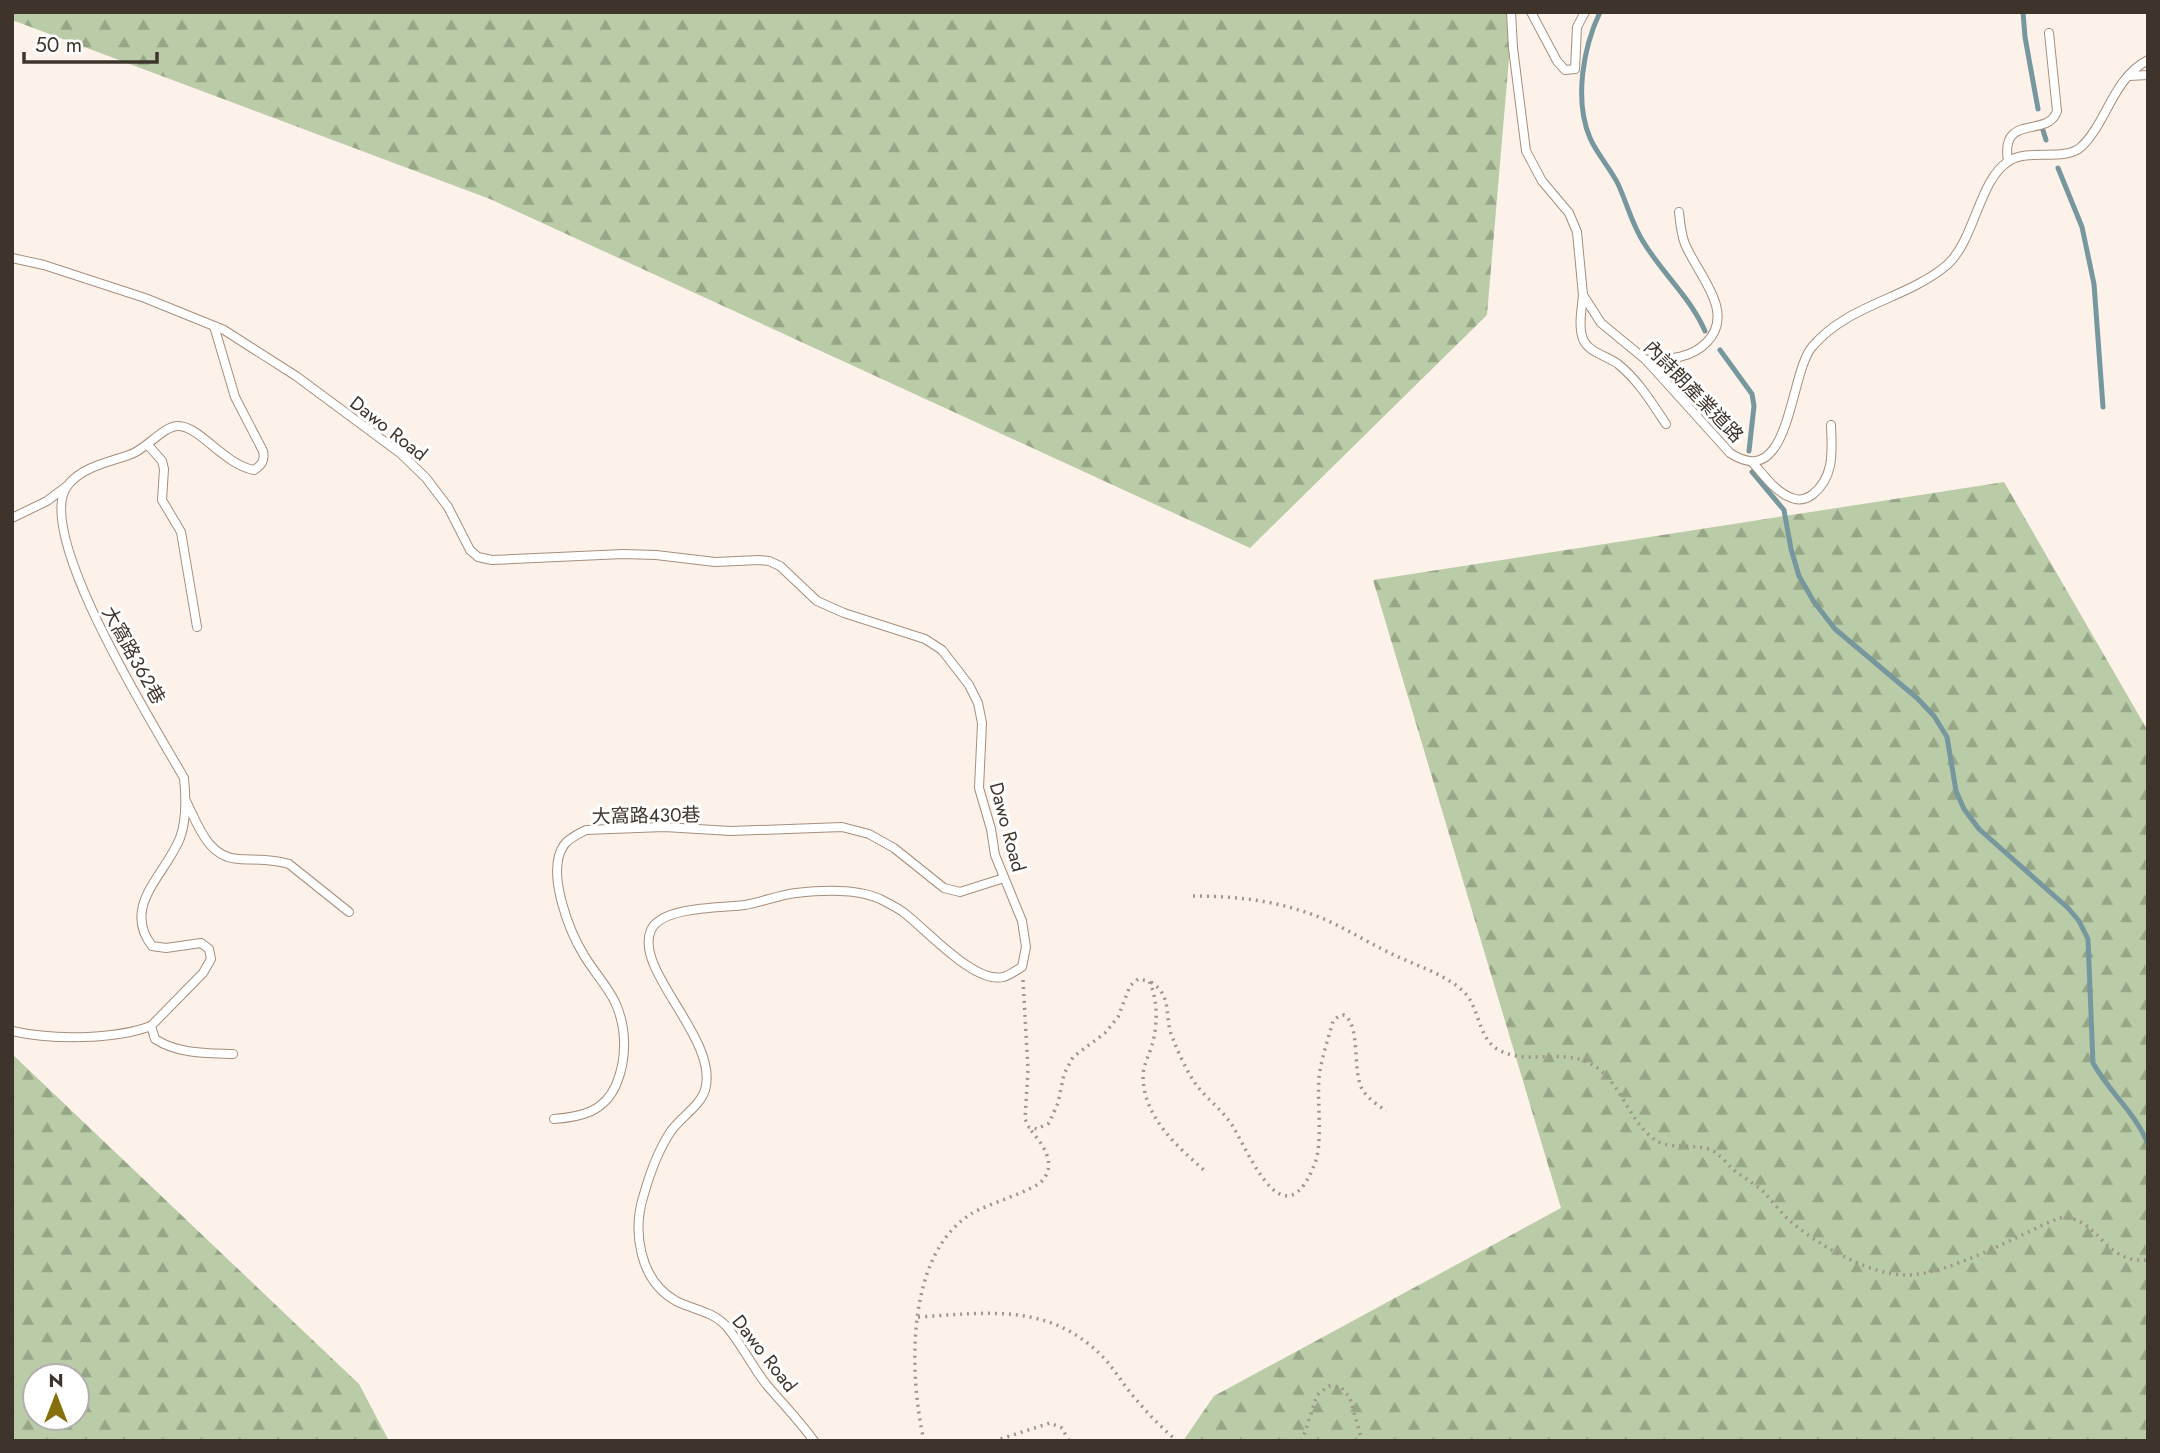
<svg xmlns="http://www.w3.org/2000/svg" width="2160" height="1453" viewBox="0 0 2160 1453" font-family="Jost,'Noto Sans TC',sans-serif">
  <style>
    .forest { fill: url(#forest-firs); fill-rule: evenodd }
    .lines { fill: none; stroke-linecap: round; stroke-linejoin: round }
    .stream { stroke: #77979e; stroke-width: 5 }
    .service-casing { stroke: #a68e7b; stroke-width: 10 }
    .path { stroke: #9f958d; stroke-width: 3.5; stroke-dasharray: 2 5; stroke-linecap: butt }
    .service { stroke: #fff; stroke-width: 8 }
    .labels { text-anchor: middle; stroke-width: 6; stroke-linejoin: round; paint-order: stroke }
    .street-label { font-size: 19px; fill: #3e342c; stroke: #fff }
  </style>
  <defs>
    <pattern id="forest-firs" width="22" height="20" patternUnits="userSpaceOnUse" patternTransform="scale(1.75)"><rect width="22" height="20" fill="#b9cca7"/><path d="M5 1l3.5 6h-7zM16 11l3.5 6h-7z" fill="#98a688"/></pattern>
  </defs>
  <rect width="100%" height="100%" fill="#fdf2ea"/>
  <g class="forest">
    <polygon points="12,12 1513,12 1487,315 1250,548 490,199 12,20"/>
    <polygon points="2004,482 2148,731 2148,1441 1183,1441 1214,1396 1561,1208 1373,580"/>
    <path d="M12 1054 359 1384 389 1441H12ZM35 1376H77V1418H35Z"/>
  </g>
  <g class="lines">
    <g class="stream">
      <path d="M1600 12C1583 48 1574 100 1590 138 1597 154 1610 168 1618 184 1627 203 1632 225 1644 243 1663 274 1690 297 1705 331"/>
      <polyline points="2023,12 2025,37 2038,109"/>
      <polyline points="2042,127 2046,140"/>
      <polyline points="2058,168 2082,227 2094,284 2103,407"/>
      <polyline points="1720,350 1752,394 1754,406 1749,451"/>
      <path d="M1752 472 1784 510 1791 549 1799 576 1814 602 1835 629 1917 698 1934 716 1947 737 1956 791 1964 809 1979 829 2068 908 2079 921 2088 939 2093 1063C2109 1092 2135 1112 2148 1144"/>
    </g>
    <g class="service-casing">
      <g id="service">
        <path d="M1511 12 1513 48 1526 151 1542 181 1569 213 1577 232 1583 295 1601 323 1646 360 1730 453C1791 493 1789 374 1812 347 1848 304 1905 300 1947 265 1975 240 1979 179 2009 161 2029 148 2064 162 2081 147 2107 123 2112 79 2148 60"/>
        <polyline points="1531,12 1557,61 1565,70 1575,69 1577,27 1585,12"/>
        <polyline points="2129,76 2148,75"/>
        <path d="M2008 161C2000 112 2048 139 2057 111L2049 33"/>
        <path d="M12 258 44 265 145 298 224 330 296 376 400 453 426 478 448 507 470 550 478 557 492 560 623 554 656 555 715 562 759 560 769 561 780 566 817 601 844 613 925 639 942 650 969 685 978 703 982 723 979 788 991 829 995 855 1022 921 1026 947 1022 967C1016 970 1009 976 1003 977 974 984 926 929 903 912 896 907 888 903 880 899 856 888 822 890 796 893 779 895 762 902 745 905 722 908 662 906 651 930 633 970 720 1040 705 1090 700 1106 681 1117 671 1131 659 1149 650 1173 644 1194 632 1231 639 1280 676 1301 694 1310 713 1311 727 1327 742 1345 752 1366 766 1384 782 1403 799 1420 814 1441"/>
        <path d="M1583 295C1582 308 1578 326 1583 339 1588 352 1607 356 1618 364 1638 380 1652 403 1666 424"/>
        <path d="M214 326 235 397 263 451C265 460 262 465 254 470 223 464 200 426 178 426 163 426 146 450 129 455 109 462 82 467 68 485 31 531 157 730 184 778 186 797 187 819 180 838 166 874 121 906 152 946L166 948 201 943 209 949 211 959 203 973 151 1026 155 1039C178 1054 206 1053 233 1054"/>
        <path d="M1646 360C1668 359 1691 359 1707 342 1736 312 1698 275 1685 244 1681 234 1680 223 1679 212"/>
        <polyline points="148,445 162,461 164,469 162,500 181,532 197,627"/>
        <path d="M1752 462C1764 475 1775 492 1792 498 1799 501 1806 499 1812 495 1835 477 1832 451 1831 425"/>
        <polyline points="12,518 47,501 67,486"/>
        <path d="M186 801C198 825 208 858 239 859 256 860 273 859 289 864L349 912"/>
        <path d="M12 1031C52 1040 113 1040 151 1026"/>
        <path d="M554 1119C581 1117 604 1112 616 1085 627 1059 627 1028 615 1002 607 986 595 973 585 957 570 933 545 872 564 845 569 838 578 834 586 830L664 827 731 831 842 827 869 834 894 848 944 888 960 892 1004 878"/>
      </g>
    </g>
    <g class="path">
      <path d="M1193 896C1232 896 1271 900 1308 913 1336 922 1361 939 1388 952 1413 965 1442 972 1463 991 1480 1007 1477 1036 1497 1049 1523 1065 1557 1050 1585 1061 1620 1075 1626 1119 1654 1139 1670 1152 1697 1141 1715 1152 1722 1157 1728 1165 1734 1170 1744 1178 1755 1184 1764 1192 1772 1201 1780 1212 1789 1220 1816 1244 1869 1275 1906 1275 1949 1275 2018 1235 2059 1218 2099 1214 2101 1264 2148 1260"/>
      <path d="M1023 980 1028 1070 1025 1119 1029 1127 1037 1129 1049 1123 1058 1103 1064 1074 1073 1057 1105 1033 1118 1017 1130 986 1138 979 1149 981C1158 999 1158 1025 1152 1045 1149 1056 1143 1065 1143 1077 1144 1118 1177 1146 1205 1171"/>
      <path d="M1151 982C1174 997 1163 1017 1173 1039 1179 1054 1187 1072 1197 1086 1209 1101 1226 1113 1235 1130 1254 1164 1286 1239 1315 1163 1323 1142 1317 1102 1319 1078 1321 1059 1328 1040 1333 1021L1339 1016 1344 1015C1361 1025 1352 1070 1362 1089 1367 1098 1378 1105 1386 1111"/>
      <path d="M918 1317C987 1313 1048 1302 1102 1356 1114 1368 1123 1385 1135 1398 1147 1413 1162 1428 1177 1441"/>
      <path d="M924 1441C909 1375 905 1255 971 1214 986 1204 1034 1191 1043 1180 1057 1162 1042 1144 1030 1129"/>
      <polyline points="994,1441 1050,1423 1062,1428 1069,1441"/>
      <polyline points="1302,1441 1317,1395 1329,1386 1341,1387 1350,1398 1362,1441"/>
    </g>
    <use href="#service" class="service"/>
  </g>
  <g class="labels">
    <g class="street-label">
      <text transform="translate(1694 391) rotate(46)" y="7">內詩朗產業道路</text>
      <text transform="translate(389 428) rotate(38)" y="7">Dawo Road</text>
      <text transform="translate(134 655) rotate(61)" y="7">大窩路362巷</text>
      <text transform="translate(646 815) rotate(-1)" y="7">大窩路430巷</text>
      <text transform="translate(1008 827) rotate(75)" y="7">Dawo Road</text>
      <text transform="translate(765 1353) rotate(52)" y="7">Dawo Road</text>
    </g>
  </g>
  <rect width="2160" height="1453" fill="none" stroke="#3e342c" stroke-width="28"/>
  <g transform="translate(56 1397)"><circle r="33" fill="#ffffff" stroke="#b2aeab" stroke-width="2"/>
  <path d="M0-5L12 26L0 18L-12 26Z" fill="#876e0c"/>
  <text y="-10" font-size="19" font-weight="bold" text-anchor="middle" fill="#3e342c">N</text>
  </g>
  <path d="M24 52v10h133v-10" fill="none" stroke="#3e342c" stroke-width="3.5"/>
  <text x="35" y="52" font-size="21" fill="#3e342c" stroke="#ffffff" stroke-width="5" paint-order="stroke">50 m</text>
</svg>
